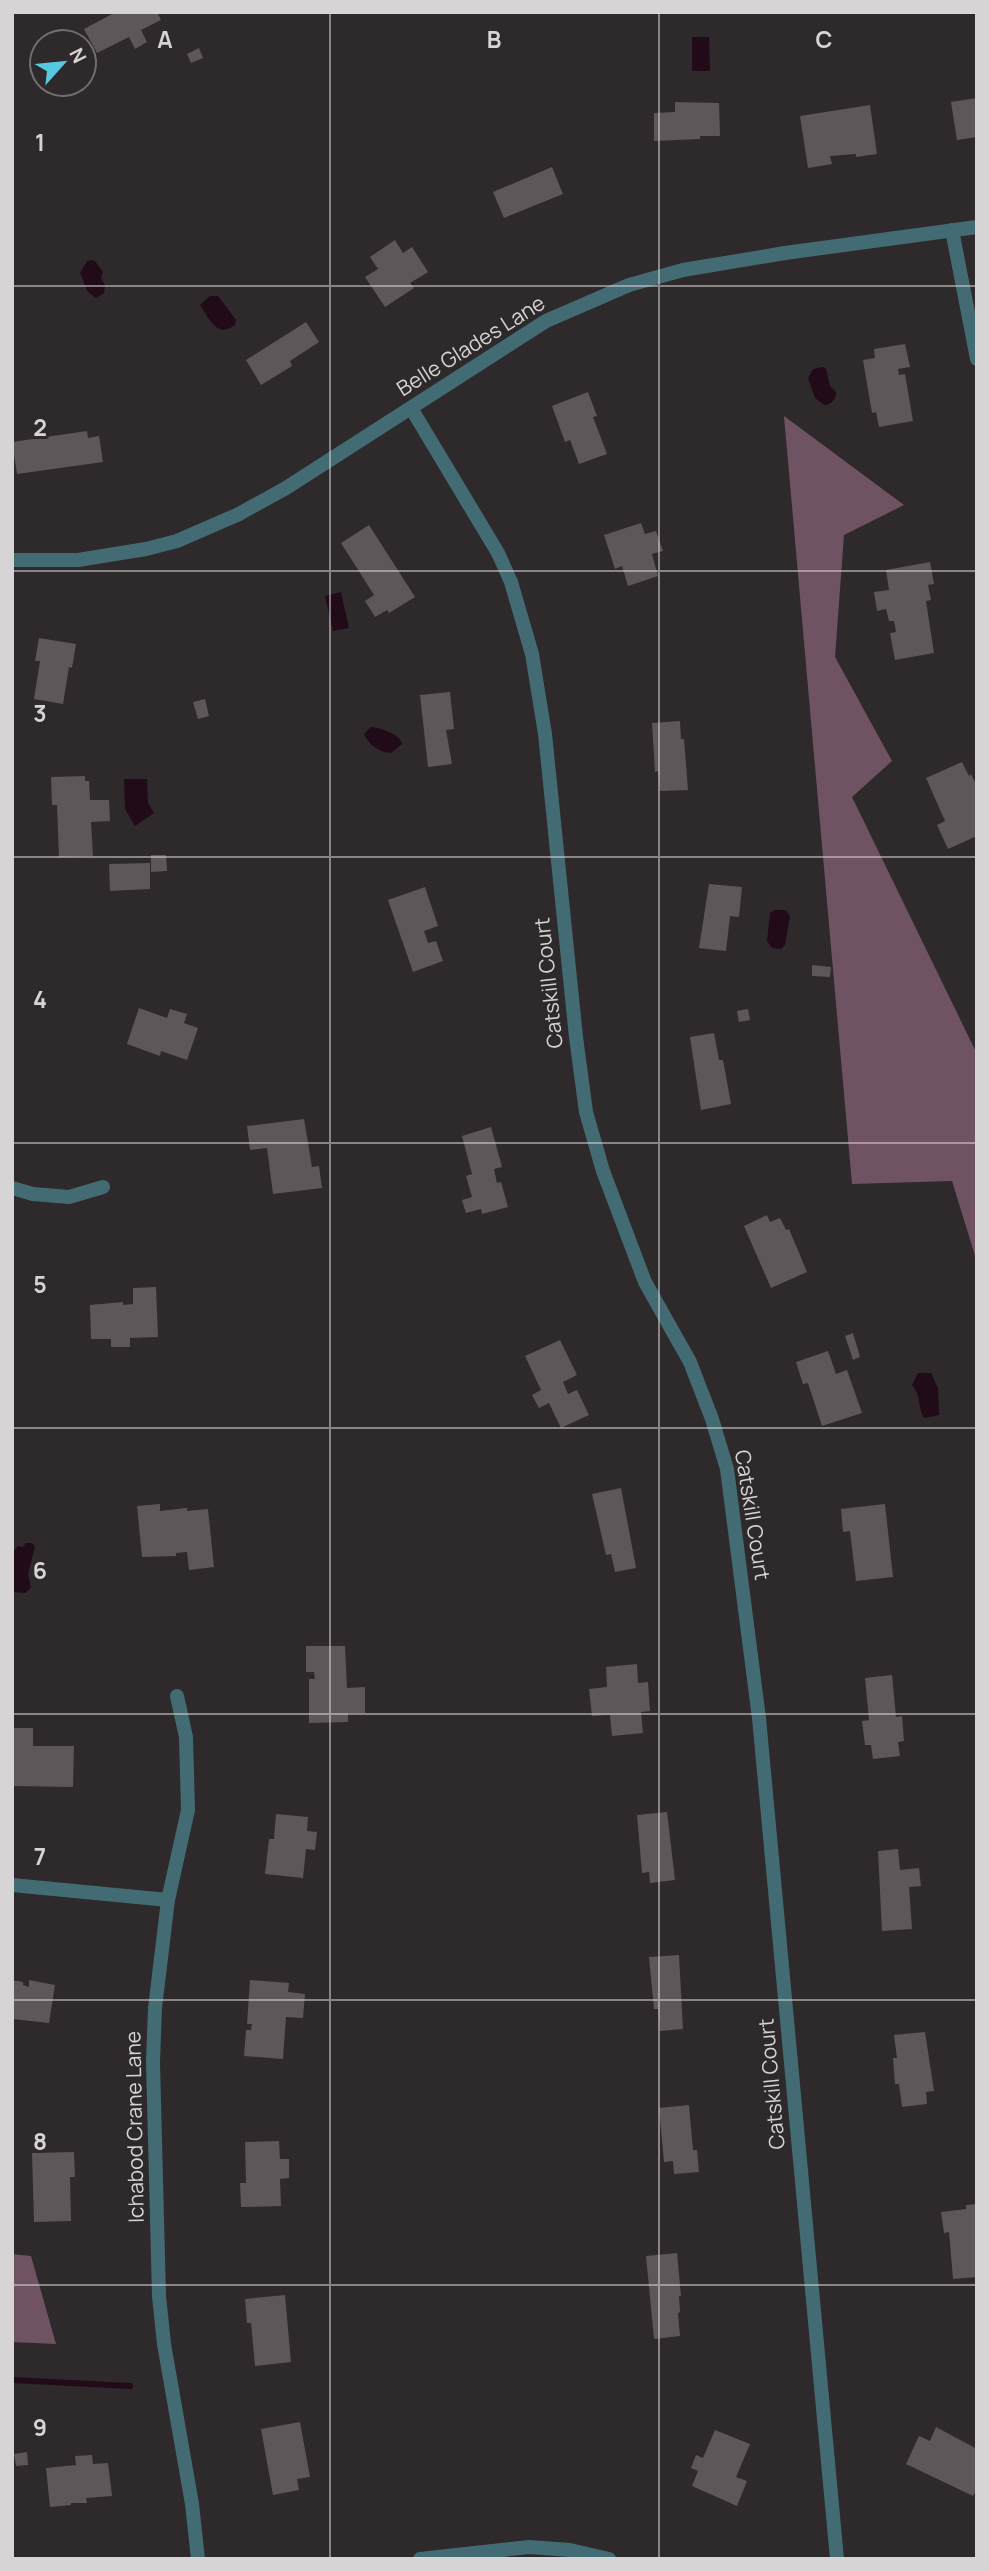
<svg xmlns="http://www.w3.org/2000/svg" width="989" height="2571" viewBox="0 0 989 2571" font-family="Manrope,sans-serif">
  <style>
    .forest { fill: #705362 }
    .water { fill: #220b18 }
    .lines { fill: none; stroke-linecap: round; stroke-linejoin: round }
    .stream { stroke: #220b18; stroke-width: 6 }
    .building { fill: #5d575a }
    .street { stroke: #436b74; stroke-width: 14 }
    .grid { fill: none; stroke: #d7d4d5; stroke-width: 2; stroke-opacity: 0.55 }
    .labels { text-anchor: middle; stroke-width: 6; stroke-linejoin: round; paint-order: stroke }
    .street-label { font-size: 21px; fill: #d7d4d5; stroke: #2e292b }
    .grid-label { font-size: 23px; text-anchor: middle; font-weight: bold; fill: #d7d4d5; stroke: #2e292b; stroke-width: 6; stroke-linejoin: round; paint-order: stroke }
  </style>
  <rect width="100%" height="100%" fill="#2e292b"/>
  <g class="forest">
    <polygon points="784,416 904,505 844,535 835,657 892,761 852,797 977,1054 977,1262 952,1181 852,1184"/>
    <polygon points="12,2254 31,2256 56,2344 12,2342"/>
  </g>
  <g class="water">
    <polygon points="692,37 709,37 710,71 692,71"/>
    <polygon points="91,260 95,261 103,272 101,278 105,285 104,293 96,298 88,292 80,273 87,261"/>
    <path d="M210 296H218L236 320 235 325C217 339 209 318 200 305Z"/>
    <path d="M823 367 826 369 830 386 836 392C837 399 831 405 824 405L815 398 808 378 813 369Z"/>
    <polygon points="341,592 349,628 333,631 325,596"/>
    <path d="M371 727C381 728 400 734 402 744L391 753C380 753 368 744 364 734Z"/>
    <polygon points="124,779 147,779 148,803 154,813 135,826 125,809"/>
    <polygon points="775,910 785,910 790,916 785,945 781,949 772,948 767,941 770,913"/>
    <path d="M918 1373H931L938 1388 939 1415 924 1418C917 1406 922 1397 912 1385Z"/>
    <polygon points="26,1543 32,1543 35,1547 28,1574 31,1587 26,1593 12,1592 12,1553 18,1546 23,1547"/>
  </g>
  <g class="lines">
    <polyline class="stream" points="12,2380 130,2386"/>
  </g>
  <g class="building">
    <polygon points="116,12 157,12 161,20 141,30 147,42 135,49 129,37 97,53 84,29"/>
    <polygon points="199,48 203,58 191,63 187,54"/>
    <polygon points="977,98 977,137 957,140 951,102"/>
    <polygon points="675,102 719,103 720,136 700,136 700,139 654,141 654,113 675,112"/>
    <polygon points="870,105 877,154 856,157 856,154 830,156 832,164 808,168 800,116"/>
    <polygon points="552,167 563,194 504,218 493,192"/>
    <polygon points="395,240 403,253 412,247 428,272 410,283 414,288 385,307 365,277 378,269 370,257"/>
    <polygon points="306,322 319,342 290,361 292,366 261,385 246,360"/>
    <polygon points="905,344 910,367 898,369 899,375 905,374 913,421 879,427 876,412 872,413 863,360 875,358 874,349"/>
    <polygon points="588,392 597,416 593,417 607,454 579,464 570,440 565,442 552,406"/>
    <polygon points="87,431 88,438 99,436 103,462 17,474 12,442"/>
    <polygon points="641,523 645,534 656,531 663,551 652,554 658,576 628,586 622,566 615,569 604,535"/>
    <polygon points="369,525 415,597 389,613 387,610 375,617 365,601 374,595 341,543"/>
    <polygon points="930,562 934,584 928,585 931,600 926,601 934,653 895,660 890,633 896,632 894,621 889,621 886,609 877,611 874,592 889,590 886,570"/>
    <polygon points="39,638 76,644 72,668 69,667 63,704 34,699 40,661 35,661"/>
    <polygon points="450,692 454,729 446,730 452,764 428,767 420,695"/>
    <polygon points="205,699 209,716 198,719 193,702"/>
    <polygon points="680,721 681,739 684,739 688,790 660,791 658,771 655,772 652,723"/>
    <polygon points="962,762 969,776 971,774 977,786 977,836 948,849 937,825 945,821 926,778"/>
    <polygon points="85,776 85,781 89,781 90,800 109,800 110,821 91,822 93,856 59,857 57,805 52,805 51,777"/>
    <polygon points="151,855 166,855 167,871 151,872"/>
    <polygon points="150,863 150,889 110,891 109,864"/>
    <polygon points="709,884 742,887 739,917 730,916 726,951 699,948"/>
    <polygon points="425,887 438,926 424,931 428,943 436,941 443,961 413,972 388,900"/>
    <polygon points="812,965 831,967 830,977 812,976"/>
    <polygon points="139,1008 167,1018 170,1009 187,1014 184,1023 198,1028 187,1060 161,1051 160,1056 127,1044"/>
    <polygon points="748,1009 750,1020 739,1022 737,1011"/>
    <polygon points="714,1033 719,1060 723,1060 731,1104 701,1110 690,1037"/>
    <polygon points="304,1119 312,1167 319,1166 322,1188 273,1194 267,1148 250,1150 247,1126"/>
    <polygon points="491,1127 502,1167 494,1169 497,1183 501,1182 508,1207 482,1214 481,1209 466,1213 462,1200 472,1197 466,1176 472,1174 462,1136"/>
    <polygon points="767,1215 770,1222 780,1218 786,1230 789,1229 807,1272 771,1288 744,1226"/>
    <polygon points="156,1287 158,1337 130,1338 130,1347 111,1347 111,1339 91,1339 90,1305 123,1302 123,1305 133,1304 133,1288"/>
    <polygon points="853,1333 860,1357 853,1360 845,1336"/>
    <polygon points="560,1340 577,1375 563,1382 568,1394 577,1390 589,1415 561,1428 549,1403 539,1408 532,1395 541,1390 525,1356"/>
    <polygon points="828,1351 836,1374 847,1370 862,1413 822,1426 808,1383 803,1384 796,1362"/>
    <polygon points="621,1488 636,1568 615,1572 611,1554 606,1555 592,1494"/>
    <polygon points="160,1504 160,1511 187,1508 187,1511 208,1509 214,1567 189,1570 187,1552 176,1553 176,1556 142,1557 137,1506"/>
    <polygon points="885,1504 893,1577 856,1581 850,1531 843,1532 841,1509"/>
    <polygon points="306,1646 345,1646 347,1688 365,1687 365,1713 348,1713 348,1722 309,1723 309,1679 315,1679 314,1672 306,1672"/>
    <polygon points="637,1664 638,1683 648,1682 650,1711 641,1712 643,1733 612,1736 610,1715 592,1716 589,1689 607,1687 606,1667"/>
    <polygon points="892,1675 896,1717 902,1716 904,1741 898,1742 900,1756 873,1759 871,1745 865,1745 862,1721 869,1720 865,1678"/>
    <polygon points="12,1728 33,1728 33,1746 74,1746 73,1787 12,1786"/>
    <polygon points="667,1812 675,1880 650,1883 649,1872 642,1873 637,1815"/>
    <polygon points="276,1814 308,1817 307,1831 317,1832 315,1850 306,1849 303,1878 265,1874 269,1839 274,1839"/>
    <polygon points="898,1849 900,1870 919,1868 921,1886 909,1887 912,1929 882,1931 878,1851"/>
    <polygon points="679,1955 683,2029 660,2031 658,2009 654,2009 649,1957"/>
    <polygon points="12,1980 23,1982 23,1985 29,1987 29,1980 55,1985 49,2023 12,2019"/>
    <polygon points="250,1980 289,1983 288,1992 305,1994 303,2018 286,2017 283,2059 244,2056 246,2030 251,2030 252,2024 247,2024"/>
    <polygon points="925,2032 934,2091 926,2092 927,2104 902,2107 899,2084 895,2084 893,2058 897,2058 894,2035"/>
    <polygon points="689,2105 693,2150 697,2150 699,2172 674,2174 673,2161 664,2162 659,2108"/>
    <polygon points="279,2141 280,2159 289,2159 289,2178 280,2179 281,2206 241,2207 240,2183 246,2183 245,2142"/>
    <polygon points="74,2152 75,2177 70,2177 71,2221 34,2222 32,2153"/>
    <polygon points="977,2204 977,2277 953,2279 949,2232 944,2233 941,2212 966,2209 966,2205"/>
    <polygon points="677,2253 681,2296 679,2296 680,2312 678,2313 680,2336 654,2339 646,2256"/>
    <polygon points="285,2295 291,2362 255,2366 251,2323 247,2323 245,2299"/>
    <polygon points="300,2422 310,2477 297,2479 299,2490 273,2495 261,2429"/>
    <polygon points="936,2427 977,2449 977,2489 973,2496 906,2464 919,2436 930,2441"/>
    <polygon points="715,2430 750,2444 736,2477 747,2481 737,2506 692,2486 698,2471 691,2468 696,2455 703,2458"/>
    <polygon points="27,2452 28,2465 16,2466 14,2454"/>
    <polygon points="92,2455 93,2464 108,2463 112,2496 86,2498 87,2503 71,2503 71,2505 50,2507 46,2468 76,2465 75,2456"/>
  </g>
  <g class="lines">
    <g class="street">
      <polyline points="952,230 977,359"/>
      <polyline points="411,408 498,553 511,582 532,654 545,734 576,1037 586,1112 603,1171 645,1282 690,1362 712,1419 727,1469 759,1718 837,2559"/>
      <polyline points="12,560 78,560 146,549 177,541 239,514 286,488 546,321 629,285 683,270 785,253 977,227"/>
      <polyline points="12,1188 33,1194 69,1197 103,1187"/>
      <polyline points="177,1696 186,1737 188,1810 168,1900 155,2008 153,2062 159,2296 164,2344 192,2504 198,2559"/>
      <polyline points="12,1885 168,1900"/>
      <polyline points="420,2559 529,2547 570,2550 609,2559"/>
    </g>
  </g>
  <path class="grid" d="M330 12V2559M659 12V2559M12 286H977M12 571H977M12 857H977M12 1143H977M12 1428H977M12 1714H977M12 2000H977M12 2285H977"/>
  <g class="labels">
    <g class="street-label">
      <text transform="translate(471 346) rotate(-32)" y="7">Belle Glades Lane</text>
      <text transform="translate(549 983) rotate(-96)" y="7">Catskill Court</text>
      <text transform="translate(752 1515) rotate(81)" y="7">Catskill Court</text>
      <text transform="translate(772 2084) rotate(-95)" y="7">Catskill Court</text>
      <text transform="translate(135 2127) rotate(-91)" y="7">Ichabod Crane Lane</text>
    </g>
  </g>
  <g class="grid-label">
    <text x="165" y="48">A</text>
    <text x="494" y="48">B</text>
    <text x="824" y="48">C</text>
    <text x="40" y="151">1</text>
    <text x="40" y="436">2</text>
    <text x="40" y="722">3</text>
    <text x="40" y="1008">4</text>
    <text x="40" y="1293">5</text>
    <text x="40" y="1579">6</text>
    <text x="40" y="1865">7</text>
    <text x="40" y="2150">8</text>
    <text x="40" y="2436">9</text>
  </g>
  <rect width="989" height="2571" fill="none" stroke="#d7d4d5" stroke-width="28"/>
  <g transform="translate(63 63) rotate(63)"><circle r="33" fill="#2e292b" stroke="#726d6f" stroke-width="2"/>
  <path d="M0-5L12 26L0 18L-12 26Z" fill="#56c9e1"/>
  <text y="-10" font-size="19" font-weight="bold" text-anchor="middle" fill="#d7d4d5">N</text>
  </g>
</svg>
